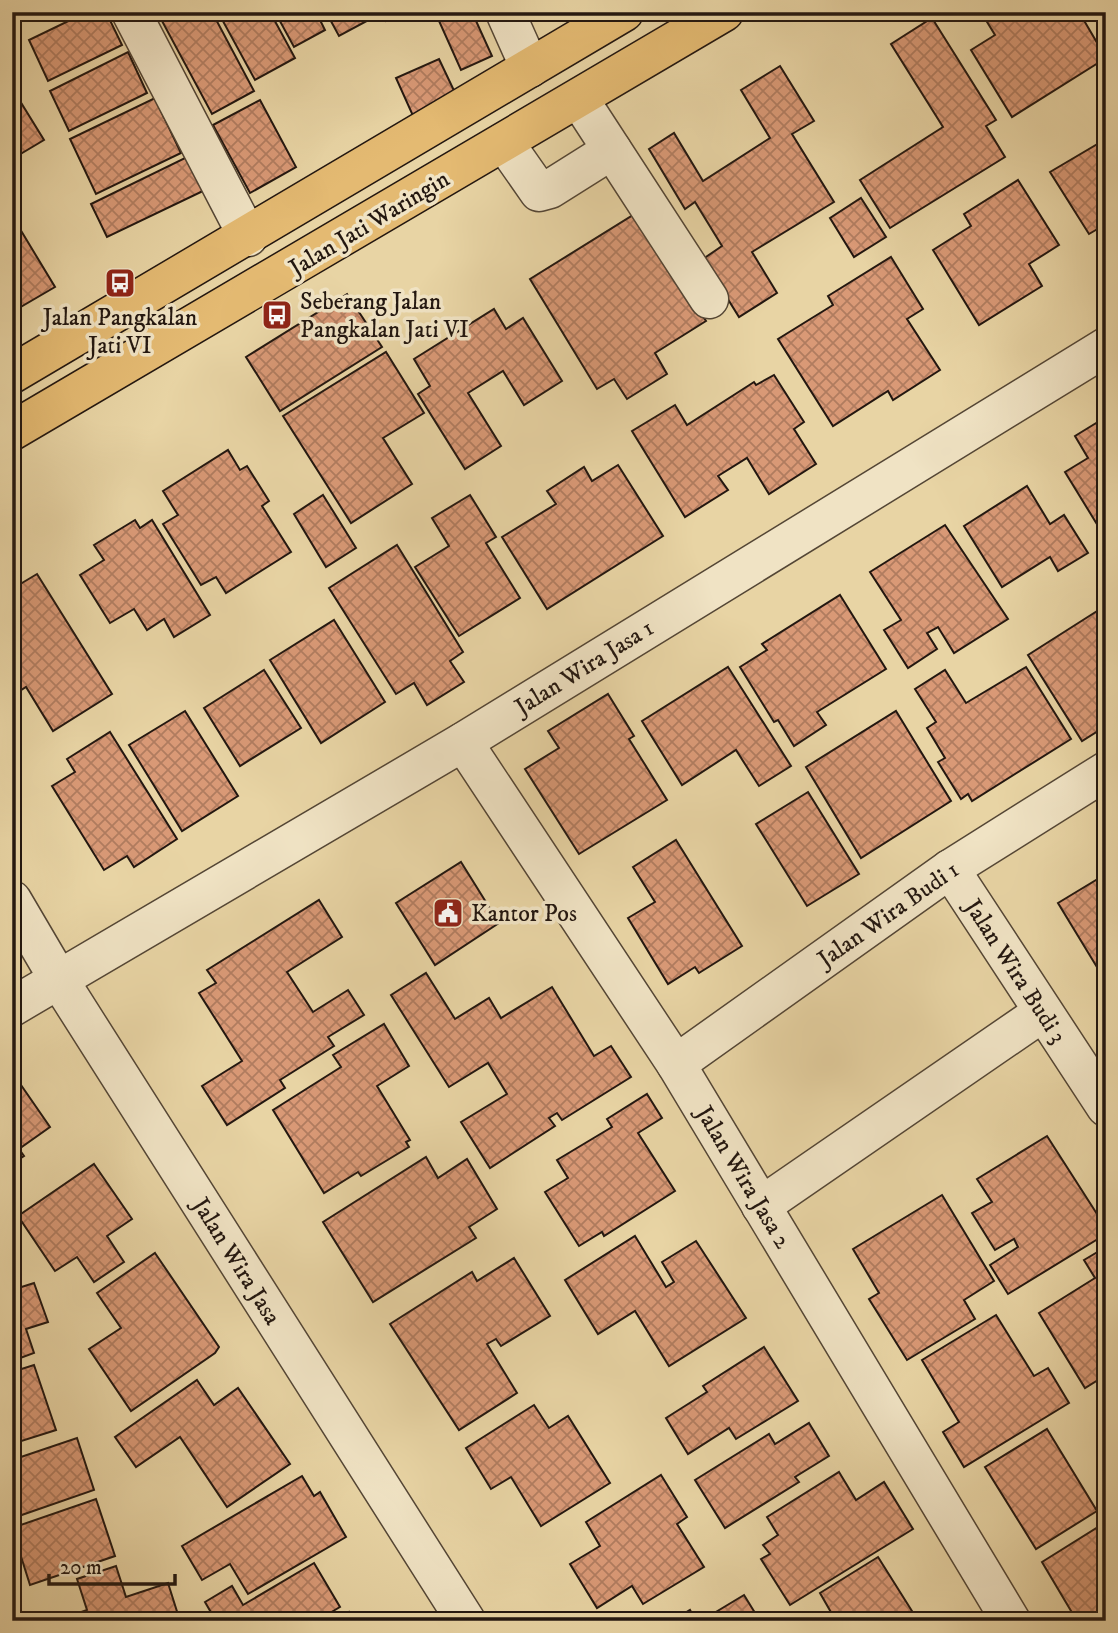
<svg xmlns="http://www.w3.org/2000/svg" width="1118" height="1633" viewBox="0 0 1118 1633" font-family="'IM FELL DW Pica',serif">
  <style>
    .building { fill: url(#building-cross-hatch); stroke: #231710; stroke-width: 2 }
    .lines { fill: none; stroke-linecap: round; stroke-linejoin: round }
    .minor-casing { stroke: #544635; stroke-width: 41 }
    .major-casing { stroke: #231710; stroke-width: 41 }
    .minor { stroke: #f0e3c4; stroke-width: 38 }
    .major { stroke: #e4ba72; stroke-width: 38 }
    .labels { text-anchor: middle; stroke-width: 7; stroke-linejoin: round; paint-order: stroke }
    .street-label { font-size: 24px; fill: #231710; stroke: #f0e3c4 }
    .poi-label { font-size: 24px; fill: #231710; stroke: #f0e3c4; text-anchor: start }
  </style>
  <defs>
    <pattern id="building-cross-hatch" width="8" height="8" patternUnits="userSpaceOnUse" patternTransform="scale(1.75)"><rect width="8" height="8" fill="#d99976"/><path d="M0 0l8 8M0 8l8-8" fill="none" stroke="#b07c5f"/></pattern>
  </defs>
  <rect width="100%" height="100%" fill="#e8d4a4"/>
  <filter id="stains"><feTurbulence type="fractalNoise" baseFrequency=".00286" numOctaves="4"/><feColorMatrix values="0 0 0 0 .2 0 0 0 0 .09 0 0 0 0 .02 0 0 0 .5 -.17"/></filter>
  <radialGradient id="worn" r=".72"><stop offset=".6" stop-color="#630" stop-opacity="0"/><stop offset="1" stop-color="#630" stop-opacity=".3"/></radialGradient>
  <g class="building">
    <polygon points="87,12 106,12 122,45 48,81 29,40"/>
    <polygon points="179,12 212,12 254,91 212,114 162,21"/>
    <polygon points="218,12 270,12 295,58 255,80"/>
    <polygon points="275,12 316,12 325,30 294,47"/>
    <polygon points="326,12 374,12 376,16 339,36"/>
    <polygon points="382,12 404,12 386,21"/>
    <polygon points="435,12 472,12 492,56 461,70"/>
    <polygon points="981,12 1079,12 1106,58 1012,117 971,50 995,35"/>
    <polygon points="932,18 996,120 986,126 1005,157 890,228 860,180 943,127 891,44"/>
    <polygon points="128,52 147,93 69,131 50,91"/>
    <polygon points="439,59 458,99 414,118 396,78"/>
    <polygon points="780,66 814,121 792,134 834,202 752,252 777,293 739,317 703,259 722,246 695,202 685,209 649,149 674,133 703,181 770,138 741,90"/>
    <polygon points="12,88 44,140 12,159"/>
    <polygon points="155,98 181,153 96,194 70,139"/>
    <polygon points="260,100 296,167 250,193 213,125"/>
    <polygon points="1106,139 1106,224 1089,234 1050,172"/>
    <polygon points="187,157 203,191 107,237 91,204"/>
    <polygon points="1018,180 1059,245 1029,264 1042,286 979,325 933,250 971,226 964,214"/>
    <polygon points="861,198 886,237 854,257 830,218"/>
    <polygon points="638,212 706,321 655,353 667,374 627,399 614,379 597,389 530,279"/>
    <polygon points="14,219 55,287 12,312 12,220"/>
    <polygon points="891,257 923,309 907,319 940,370 893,400 888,391 833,426 778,339 833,305 828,296"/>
    <polygon points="347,294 382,347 280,411 246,357"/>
    <polygon points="494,309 506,329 523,318 562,381 524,405 503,371 468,393 501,446 465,469 418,394 430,386 414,359"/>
    <polygon points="386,352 424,413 383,438 412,484 351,523 283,416"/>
    <polygon points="774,375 804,422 794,429 816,464 769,494 747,458 718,476 728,490 685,517 632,431 675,405 687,425 754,382 756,385"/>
    <polygon points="1106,417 1106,539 1065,472 1088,458 1075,436"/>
    <polygon points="228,450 240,470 247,466 269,501 262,506 291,552 226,593 216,577 201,585 163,524 178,515 163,491"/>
    <polygon points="618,465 663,536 547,609 502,537 556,504 547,491 584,467 592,481"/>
    <polygon points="1027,486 1050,524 1064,515 1088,553 1058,571 1050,557 1002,587 964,526"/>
    <polygon points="323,495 356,548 326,567 294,514"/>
    <polygon points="470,495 496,537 486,543 520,598 459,636 415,567 449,546 432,518"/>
    <polygon points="135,520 140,528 152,520 210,615 174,637 164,619 147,630 134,609 110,623 80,575 104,560 94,545"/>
    <polygon points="945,525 1008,619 954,653 938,627 927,633 937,649 908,668 884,630 901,620 870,572"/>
    <polygon points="397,545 463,652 450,661 464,682 427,705 414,683 396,694 329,588"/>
    <polygon points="37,574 112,694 53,731 26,687 12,696 12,589"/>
    <polygon points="840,595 886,669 817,712 826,725 794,746 778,720 774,722 740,667 767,650 762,644"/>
    <polygon points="1105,606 1106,726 1082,741 1028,655"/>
    <polygon points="334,620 385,702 321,743 270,660"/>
    <polygon points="728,667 791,766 759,786 736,750 682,785 642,721"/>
    <polygon points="1026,667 1071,739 972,801 968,794 961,799 938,762 945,758 927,728 936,722 915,689 945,670 966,703"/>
    <polygon points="264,670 301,728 240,766 204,708"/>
    <polygon points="608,694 634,736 629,739 667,800 579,854 525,769 559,748 548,731"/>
    <polygon points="185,711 238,796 182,831 129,745"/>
    <polygon points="896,711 951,801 861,858 806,767"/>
    <polygon points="110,732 177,839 134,867 127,856 104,870 52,786 75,772 67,759"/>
    <polygon points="808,792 859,874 807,906 756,824"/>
    <polygon points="676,840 742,946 699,973 695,967 668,984 628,918 655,902 633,867"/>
    <polygon points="461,862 499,923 435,965 396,903"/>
    <polygon points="1106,874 1106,982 1058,903"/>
    <polygon points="319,900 342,937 287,972 313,1012 348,990 364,1015 328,1037 334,1046 280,1080 285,1088 227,1125 202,1086 242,1061 199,993 216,983 207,970"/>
    <polygon points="426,973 455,1019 489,998 501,1018 552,987 594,1056 611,1046 631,1077 562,1120 557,1113 549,1118 555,1126 490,1168 461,1122 507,1094 488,1063 449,1087 391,995"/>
    <polygon points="384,1024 409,1066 377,1086 410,1140 406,1142 409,1147 361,1176 358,1172 324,1193 273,1110 341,1067 333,1055"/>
    <polygon points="12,1072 50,1127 19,1149 24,1156 12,1164"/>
    <polygon points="647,1094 662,1118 638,1133 675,1191 604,1236 602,1232 579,1246 545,1192 568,1178 557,1160 612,1127 607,1119"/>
    <polygon points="1047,1136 1106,1228 1106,1234 1008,1294 990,1265 1018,1247 1014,1239 995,1250 972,1213 992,1202 977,1179"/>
    <polygon points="426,1157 438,1178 467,1159 497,1209 469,1227 476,1238 373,1302 323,1222"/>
    <polygon points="94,1164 132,1219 107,1236 124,1262 94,1282 77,1257 55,1271 18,1216"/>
    <polygon points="942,1195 994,1281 964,1300 975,1319 907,1360 869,1299 879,1293 853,1249"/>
    <polygon points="635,1236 666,1287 674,1282 662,1262 696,1241 746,1318 669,1366 635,1311 598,1334 565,1280"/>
    <polygon points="1106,1247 1106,1375 1085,1388 1039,1313 1095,1278 1084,1260"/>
    <polygon points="155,1253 219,1347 215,1353 131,1411 89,1349 121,1328 97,1293"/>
    <polygon points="514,1258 550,1316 501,1346 496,1339 487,1344 517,1393 459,1430 390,1324 472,1272 477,1281"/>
    <polygon points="34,1283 48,1322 26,1329 34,1353 12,1361 12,1290"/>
    <polygon points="996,1315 1034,1376 1048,1368 1069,1403 964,1467 943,1432 959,1422 922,1360"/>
    <polygon points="764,1347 798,1401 736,1439 729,1428 688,1454 666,1418 707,1392 703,1386"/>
    <polygon points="34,1365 56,1430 12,1444 12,1372"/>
    <polygon points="197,1380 214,1405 238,1388 290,1464 227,1507 180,1437 136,1467 115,1437"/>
    <polygon points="534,1405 549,1428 568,1416 610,1483 541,1526 511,1477 491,1489 466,1448"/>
    <polygon points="809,1423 829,1456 795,1477 799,1482 725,1528 695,1480 769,1434 775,1444"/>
    <polygon points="1047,1429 1097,1511 1036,1549 985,1467"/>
    <polygon points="77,1438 94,1490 13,1518 12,1460"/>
    <polygon points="839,1472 856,1500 884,1482 913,1529 790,1605 761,1559 770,1554 763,1545 778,1535 767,1517"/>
    <polygon points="661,1475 687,1517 677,1524 704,1567 643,1604 632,1586 597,1608 570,1564 600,1546 586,1522"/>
    <polygon points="302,1476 314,1496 320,1492 346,1537 248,1594 230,1564 202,1580 182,1546"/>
    <polygon points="96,1499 115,1556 30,1585 12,1528"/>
    <polygon points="1106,1522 1106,1621 1077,1621 1042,1562"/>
    <polygon points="878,1557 917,1619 836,1621 820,1593"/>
    <polygon points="314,1563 340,1607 316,1621 216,1621 205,1602 232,1586 243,1605"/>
    <polygon points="116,1566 126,1597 168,1583 180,1621 56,1621 87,1610 77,1579"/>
    <polygon points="744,1595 760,1621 701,1621"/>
    <polygon points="690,1610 696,1621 672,1621"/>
    <polygon points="349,1612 354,1621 334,1621"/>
  </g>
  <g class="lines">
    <g class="minor-casing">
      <g id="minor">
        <polyline points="131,12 248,237"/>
        <polyline points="505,12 530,68"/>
        <polyline points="579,99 709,299"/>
        <polyline points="504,142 539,192 550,189 612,150"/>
        <polyline points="463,742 676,1064 1011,1621"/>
        <polyline points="950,869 1106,1107"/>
        <polyline points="12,900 59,980 466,1621"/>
        <polyline points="12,1007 463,742 1106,347"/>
        <polyline points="676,1064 950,869 1106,771"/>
        <polyline points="761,1206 1043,1012"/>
      </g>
    </g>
    <g class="major-casing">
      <g id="major">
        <polyline points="12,374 624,12"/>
        <polyline points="12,431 724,12"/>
      </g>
    </g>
    <use href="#minor" class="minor"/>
    <use href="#major" class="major"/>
  </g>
  <defs>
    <g id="bus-square" transform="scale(1.575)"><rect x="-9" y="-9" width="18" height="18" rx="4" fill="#8f2418" stroke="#f0e3c4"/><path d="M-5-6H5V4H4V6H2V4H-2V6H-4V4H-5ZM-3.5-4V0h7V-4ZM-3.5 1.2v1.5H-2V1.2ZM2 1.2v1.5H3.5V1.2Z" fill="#fff"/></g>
    <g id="civic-square" transform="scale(1.575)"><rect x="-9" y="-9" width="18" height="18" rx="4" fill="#8f2418" stroke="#f0e3c4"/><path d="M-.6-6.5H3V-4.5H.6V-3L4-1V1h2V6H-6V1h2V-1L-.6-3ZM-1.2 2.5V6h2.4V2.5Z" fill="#fff"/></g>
  </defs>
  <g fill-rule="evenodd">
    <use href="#bus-square" x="120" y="283"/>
    <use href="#bus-square" x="277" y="315"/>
    <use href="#civic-square" x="448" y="913"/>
  </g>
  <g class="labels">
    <g class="street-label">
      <text transform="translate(369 223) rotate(-31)" y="8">Jalan Jati Waringin</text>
      <text transform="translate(584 667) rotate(-32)" y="8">Jalan Wira Jasa 1</text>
      <text transform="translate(888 914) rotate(-35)" y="8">Jalan Wira Budi 1</text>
      <text transform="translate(1016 971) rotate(57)" y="8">Jalan Wira Budi 3</text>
      <text transform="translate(744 1177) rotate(59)" y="8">Jalan Wira Jasa 2</text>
      <text transform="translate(237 1261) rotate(58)" y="8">Jalan Wira Jasa</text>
    </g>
    <g class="poi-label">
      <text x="300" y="309">Seberang Jalan<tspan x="300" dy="28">Pangkalan Jati VI</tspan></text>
      <text x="120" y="325" text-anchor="middle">Jalan Pangkalan<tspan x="120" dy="28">Jati VI</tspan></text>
      <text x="471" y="921">Kantor Pos</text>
    </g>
  </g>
  <rect width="1118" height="1633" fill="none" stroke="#e8d4a4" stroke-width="42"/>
  <rect x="14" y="14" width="1090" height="1605" fill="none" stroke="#231710" stroke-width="3.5"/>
  <rect x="21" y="21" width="1076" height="1591" fill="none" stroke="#231710" stroke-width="2"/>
  <path d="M49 1574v10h126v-10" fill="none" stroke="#231710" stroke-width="3.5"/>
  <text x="60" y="1574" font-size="21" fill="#231710" stroke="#f0e3c4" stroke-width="5" paint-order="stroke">20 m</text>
  <rect width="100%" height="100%" filter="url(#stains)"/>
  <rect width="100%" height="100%" fill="url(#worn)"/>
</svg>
